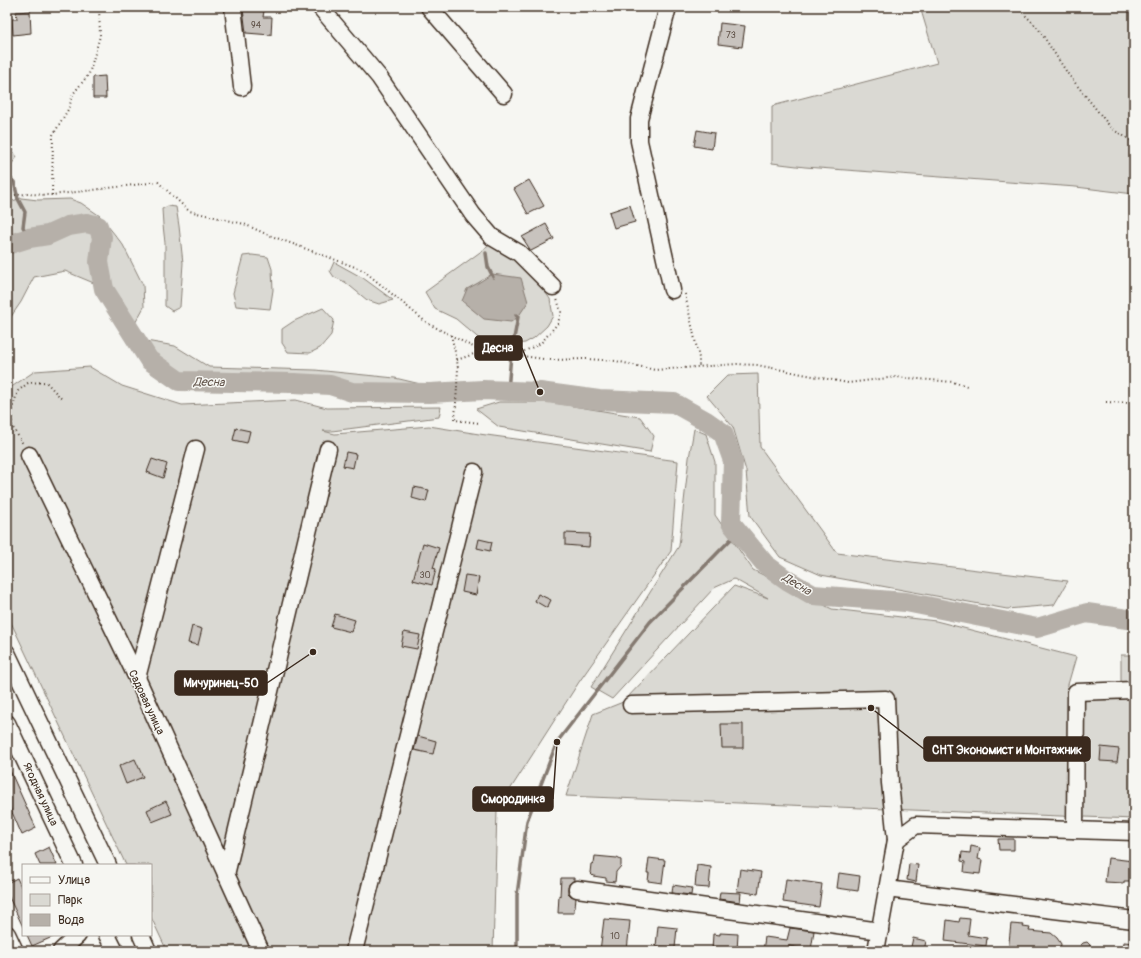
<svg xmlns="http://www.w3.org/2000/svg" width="1141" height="958" viewBox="0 0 1141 958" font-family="Pangolin,sans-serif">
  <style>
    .green { fill: #dad9d3; stroke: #8a8278 }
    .water { fill: #b6b0a9; stroke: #857a71 }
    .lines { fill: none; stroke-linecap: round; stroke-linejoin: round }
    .stream { stroke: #857a71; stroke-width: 3.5 }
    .river { stroke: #b6b0a9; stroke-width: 20 }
    .building { fill: #c8c3be; stroke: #3b2a1e }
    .minor-casing { stroke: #3b2a1e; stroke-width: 19 }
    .path { stroke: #3b2a1e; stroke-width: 2; stroke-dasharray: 1 3; stroke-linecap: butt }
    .minor { stroke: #f6f6f2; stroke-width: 16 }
    .labels { text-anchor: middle; stroke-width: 3; stroke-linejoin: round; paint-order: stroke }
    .number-label { font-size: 9px; fill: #5e5046 }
    .street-label { font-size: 11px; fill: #3b2a1e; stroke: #f6f6f2 }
    .water-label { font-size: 12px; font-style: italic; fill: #605248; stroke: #f6f6f2 }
    .leader { fill: none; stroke: #3b2a1e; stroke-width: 1.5 }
    .callout-dot { fill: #3b2a1e; stroke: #f6f6f2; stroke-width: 1.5 }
    .callout { fill: #3b2a1e; stroke: #3b2a1e; stroke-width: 1.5 }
    .callout-label { font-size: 12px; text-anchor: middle; font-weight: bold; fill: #fff }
  </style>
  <rect width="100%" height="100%" fill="#f6f6f2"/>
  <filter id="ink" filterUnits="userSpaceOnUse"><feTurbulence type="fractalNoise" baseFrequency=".025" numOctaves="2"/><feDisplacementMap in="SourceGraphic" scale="8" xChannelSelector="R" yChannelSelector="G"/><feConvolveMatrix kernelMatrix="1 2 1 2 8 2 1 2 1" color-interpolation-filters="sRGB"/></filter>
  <g filter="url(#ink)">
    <g class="green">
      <polygon points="920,7 1134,7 1134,194 1076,187 805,167 772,163 772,106 937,63"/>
      <polygon points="7,142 17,157 7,170"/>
      <polygon points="21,198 38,200 70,199 81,203 100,216 123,245 143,285 144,307 133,327 108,289 65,271 34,277 21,302 8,321 7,321 7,203"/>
      <polygon points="168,206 176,207 179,226 183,263 180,307 172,311 165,306 165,243 163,225 162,209"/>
      <polygon points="494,242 531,271 550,299 553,316 547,326 534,338 525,343 495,346 483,342 456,319 435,309 425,292"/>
      <polygon points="252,255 268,257 272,269 273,290 270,309 236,306 233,293 243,256"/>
      <polygon points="334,262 363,278 393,300 379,304 367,300 345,282 334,277 330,271"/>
      <polygon points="323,308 334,320 331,335 320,348 310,353 288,352 282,343 282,329 294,321"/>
      <polygon points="146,341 175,346 209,367 315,370 395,378 429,386 434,397 405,397 352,387 329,381 180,378 153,359 146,349"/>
      <polygon points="90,367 122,386 182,405 296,400 327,408 441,407 439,417 332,431 323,431 335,434 429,426 479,434 678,461 671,551 579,682 497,810 493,951 167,951 151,917 151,865 126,865 7,614 7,390 35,371"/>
      <polygon points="758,374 760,447 837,553 1068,581 1054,605 1007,609 821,575 780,557 750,516 746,471 733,427 707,396 728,375"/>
      <polygon points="499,402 548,402 640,417 654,436 650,452 499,427 476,409"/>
      <polygon points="694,429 706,434 715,462 715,515 753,570 832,609 936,621 1076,657 1067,688 1121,687 1121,655 1134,655 1134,819 566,796 593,714 623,702 734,586 768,598 734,579 714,588 612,699 591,687 679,546 689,458"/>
    </g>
    <polygon class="water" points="492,274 521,278 528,302 518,317 511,322 484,319 462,301 467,289 478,283"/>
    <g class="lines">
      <g class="stream">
        <polyline points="7,175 14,182 18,199 25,212 23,227 29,238"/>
        <polyline points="486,253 488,267 493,277"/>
        <polyline points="508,391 511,354 518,317 516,315"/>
        <polyline points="517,951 517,895 527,821 557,742 650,622 738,532"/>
      </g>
      <polyline class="river" points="7,244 10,244 29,238 48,235 68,226 87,223 98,226 102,237 99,262 104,289 149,360 179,381 294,383 330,385 352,392 430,393 483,390 540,392 599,400 674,403 706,421 723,433 733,461 731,523 765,564 787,580 813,595 906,602 1037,628 1087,613 1134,620"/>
    </g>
    <g class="building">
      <polygon points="243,9 264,11 263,17 272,17 271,35 246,33"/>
      <polygon points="30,11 31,33 13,35 12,19 17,19 16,12"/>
      <polygon points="720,23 745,26 742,47 718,44"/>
      <polygon points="105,76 106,98 93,98 93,77"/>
      <polygon points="697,130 714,133 712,149 694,146"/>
      <polygon points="529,180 544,206 528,214 514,189"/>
      <polygon points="630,205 635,222 614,228 609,212"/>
      <polygon points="546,224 554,239 531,251 522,237"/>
      <polygon points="236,428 250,431 247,443 233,440"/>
      <polygon points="346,452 356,454 353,468 343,466"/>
      <polygon points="152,459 167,464 163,478 147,472"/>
      <polygon points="414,487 429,490 426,502 412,498"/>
      <polygon points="565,533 590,534 589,547 565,545"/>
      <polygon points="479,539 492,542 490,551 477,548"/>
      <polygon points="423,543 439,548 433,568 436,569 432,585 413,580"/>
      <polygon points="465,575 479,577 476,595 462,592"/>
      <polygon points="538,594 551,600 547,608 535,601"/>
      <polygon points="335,614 355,620 351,632 331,627"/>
      <polygon points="192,626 202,629 198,645 188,643"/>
      <polygon points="404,632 420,635 417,649 401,646"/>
      <polygon points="721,724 743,724 743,748 722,748"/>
      <polygon points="418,736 436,741 433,754 414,750"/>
      <polygon points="1101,747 1119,749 1117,762 1100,761"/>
      <polygon points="135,759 143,777 126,784 119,766"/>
      <polygon points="7,764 36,828 22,835 7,801"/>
      <polygon points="166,801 172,814 152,822 147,810"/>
      <polygon points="998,839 1014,839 1014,850 999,850"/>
      <polygon points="971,846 980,848 978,859 982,860 980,874 964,872 965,862 961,861 962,852 970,853"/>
      <polygon points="49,847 57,865 40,865 35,854"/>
      <polygon points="595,856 617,858 621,860 621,866 616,872 615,882 606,881 606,878 593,876 590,873 591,864 594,863"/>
      <polygon points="649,858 665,860 662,883 648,881 649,873 647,873"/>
      <polygon points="1108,858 1133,861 1131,881 1124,881 1124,883 1105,882"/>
      <polygon points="909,864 918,865 916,882 907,880"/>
      <polygon points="697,865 711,867 709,888 695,887"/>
      <polygon points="740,869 761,872 758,894 737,891"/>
      <polygon points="839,873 860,876 858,891 837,888"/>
      <polygon points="17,878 23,891 23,927 7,893 7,883"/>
      <polygon points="561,878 574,878 574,880 569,884 568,888 568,893 571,896 576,898 575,908 574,908 574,913 558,913 559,895 560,896"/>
      <polygon points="786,879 822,884 819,907 783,902"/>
      <polygon points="673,885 692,888 691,895 672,893"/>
      <polygon points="720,892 741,893 740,902 719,899"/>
      <polygon points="960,918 970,919 968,935 987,938 986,946 945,941 947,920 959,922"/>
      <polygon points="604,919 630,921 627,951 600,951"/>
      <polygon points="1011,924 1024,925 1023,927 1030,928 1029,931 1051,933 1057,938 1061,944 1060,951 1008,951"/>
      <polygon points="658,926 677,928 675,948 656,946"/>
      <polygon points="790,928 814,931 811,950 789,946 788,951 763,951 765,937 787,940"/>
      <polygon points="720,933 738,934 737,951 712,950 713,934 720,935"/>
      <polygon points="27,935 57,935 32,946"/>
      <polygon points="913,938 926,941 924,951 910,951"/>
      <polygon points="1087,942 1090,945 1090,951 1075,951 1083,943"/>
      <polygon points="1124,942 1134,943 1134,951 1123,951"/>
    </g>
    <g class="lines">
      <g class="minor-casing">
        <g id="minor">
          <polyline points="233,7 242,87"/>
          <polyline points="320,7 379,77 473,215 492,237 519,253 553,287"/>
          <polyline points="429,7 504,94"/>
          <polyline points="668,7 639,119 639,141 672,290"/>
          <polyline points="29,455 137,678 261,951"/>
          <polyline points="7,653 108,865"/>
          <polyline points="137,678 196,449"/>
          <polyline points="631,705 886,699 890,783 896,840 876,951"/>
          <polyline points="7,723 74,865"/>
          <polyline points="1075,830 1076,692 1134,690"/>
          <polyline points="896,840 916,825 1134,832"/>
          <polyline points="226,875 328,449"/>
          <polyline points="577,889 880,931"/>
          <polyline points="887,889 1134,920"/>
          <polyline points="7,934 15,951"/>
          <polyline points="107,935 115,951"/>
          <polyline points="141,935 148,951"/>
          <polyline points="61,951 78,935"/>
          <polyline points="354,951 474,472"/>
        </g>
      </g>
      <g class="path">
        <polyline points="1017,7 1038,28 1068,74 1112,129 1134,142"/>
        <polyline points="52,195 53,135 69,108 73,94 89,74 100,36 99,7"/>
        <path d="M7 197C23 192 35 195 52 195L158 182 189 211 244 224 266 234 363 270 427 323 479 350 551 360 586 359 616 361 655 370 737 364 757 365 848 383 896 377 953 382 967 386"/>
        <polyline points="685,294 699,358 699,366"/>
        <polyline points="451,335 457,360 458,369 455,420 480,423"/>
        <polyline points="517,355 541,343 558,323 561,312 557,299"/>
        <polyline points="457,360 482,351"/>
        <polyline points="1106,402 1134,403"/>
        <polyline points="12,426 11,412 18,391 28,383 46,382 61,398"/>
        <polyline points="7,428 12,426 23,444"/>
      </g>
      <use href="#minor" class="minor"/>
    </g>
  </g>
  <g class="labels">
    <g class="number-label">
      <text x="256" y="28">94</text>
      <text x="731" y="38">73</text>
      <text x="425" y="578">30</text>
      <text x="615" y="939">10</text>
    </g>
    <g class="street-label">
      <text transform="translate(147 702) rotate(65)" y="4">Садовая улица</text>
      <text transform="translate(41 794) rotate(65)" y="4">Ягодная улица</text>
    </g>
    <g class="water-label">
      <text transform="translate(209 382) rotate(1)" y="4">Десна</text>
      <text transform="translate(797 584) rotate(32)" y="4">Десна</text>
    </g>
  </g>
  <path class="leader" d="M540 392L522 348M313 652L267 683M871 708L924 749M557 742L553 799"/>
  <g class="callout-dot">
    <circle cx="540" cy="392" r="4"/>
    <circle cx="313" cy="652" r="4"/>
    <circle cx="871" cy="708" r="4"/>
    <circle cx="557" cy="742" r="4"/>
  </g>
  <g class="callout">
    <rect x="475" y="336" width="47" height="24" rx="4"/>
    <rect x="175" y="671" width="92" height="24" rx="4"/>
    <rect x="924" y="737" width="166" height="24" rx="4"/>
    <rect x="473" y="787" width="80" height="24" rx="4"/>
  </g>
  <g class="callout-label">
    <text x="498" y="352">Десна</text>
    <text x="221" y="687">Мичуринец-50</text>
    <text x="1007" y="754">СНТ Экономист и Монтажник</text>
    <text x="513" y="803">Смородинка</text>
  </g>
  <rect width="1141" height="958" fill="none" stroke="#f6f6f2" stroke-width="24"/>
  <rect x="12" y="12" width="1117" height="934" fill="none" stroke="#3b2a1e" stroke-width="1.5" filter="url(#ink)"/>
  <rect x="22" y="864" width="130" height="72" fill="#f6f6f2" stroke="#aba49d"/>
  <rect x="30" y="877" width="20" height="6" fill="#f6f6f2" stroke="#aba49d"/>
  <text x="58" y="884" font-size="12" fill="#3b2a1e">Улица</text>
  <rect x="30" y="894" width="20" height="12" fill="#dad9d3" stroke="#aba49d"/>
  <text x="58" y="904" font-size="12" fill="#3b2a1e">Парк</text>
  <rect x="30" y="914" width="20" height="12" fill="#b6b0a9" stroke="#aba49d"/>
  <text x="58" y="924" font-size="12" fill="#3b2a1e">Вода</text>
</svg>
